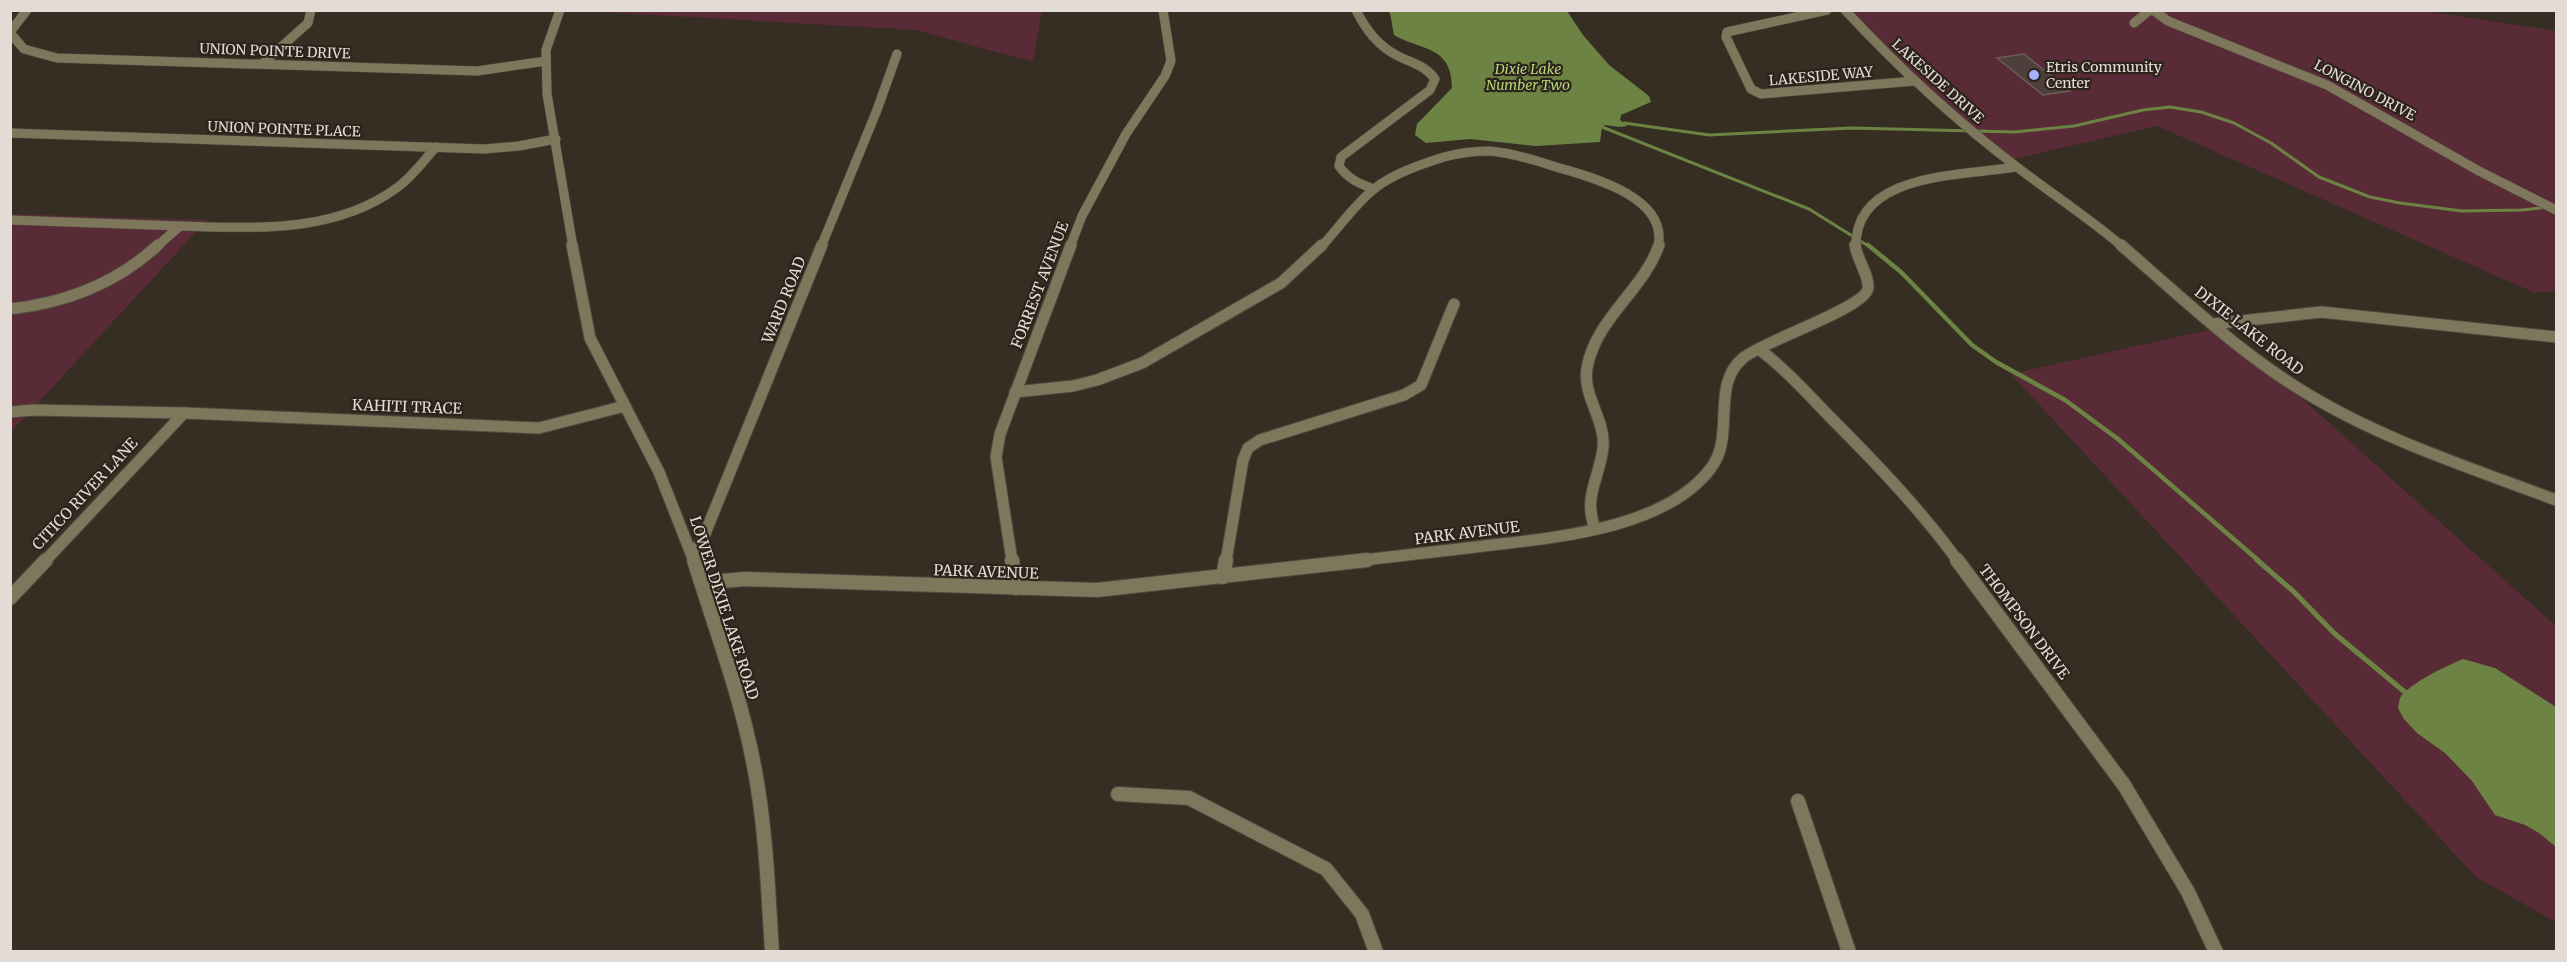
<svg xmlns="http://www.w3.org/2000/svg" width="2567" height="962" viewBox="0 0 2567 962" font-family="Merriweather,serif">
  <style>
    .green { fill: #582b36 }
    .water { fill: #6d8343 }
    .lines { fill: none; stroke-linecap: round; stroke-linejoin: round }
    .stream-far2 { stroke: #6d8343; stroke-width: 3 }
    .stream-far1 { stroke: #6d8343; stroke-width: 4.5 }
    .stream { stroke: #6d8343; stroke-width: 5 }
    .building { fill: #4d3f3b; stroke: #6c5c58; stroke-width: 1.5 }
    .minor-far2-casing { stroke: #524940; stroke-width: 10 }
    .minor-far1-casing { stroke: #524940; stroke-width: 13 }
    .minor-casing { stroke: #524940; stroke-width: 16 }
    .tertiary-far2-casing { stroke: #524940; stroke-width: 10 }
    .tertiary-far1-casing { stroke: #524940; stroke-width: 13 }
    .tertiary-casing { stroke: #524940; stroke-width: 16 }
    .minor-far2 { stroke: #7e775b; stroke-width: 9 }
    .minor-far1 { stroke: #7e775b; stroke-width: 11 }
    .minor { stroke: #7e775b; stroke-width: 14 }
    .tertiary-far2 { stroke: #7e775b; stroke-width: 9 }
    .tertiary-far1 { stroke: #7e775b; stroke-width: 11 }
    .tertiary { stroke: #7e775b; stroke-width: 14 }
    .poi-dot { fill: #a3b2fd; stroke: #2c231a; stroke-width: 2 }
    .labels { text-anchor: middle; stroke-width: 4.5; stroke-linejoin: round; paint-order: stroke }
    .far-street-label { font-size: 14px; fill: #e3dcd6; stroke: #2c231a }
    .far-poi-label { font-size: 14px; fill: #e3dcd6; stroke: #2c231a; text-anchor: start }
    .far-water-label { font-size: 14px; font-style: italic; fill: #b6d77c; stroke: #2c231a }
    .street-label { font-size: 15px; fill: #e3dcd6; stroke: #2c231a }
  </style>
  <rect width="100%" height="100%" fill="#362d23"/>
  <g class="green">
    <polygon points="2418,10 2556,31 2556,291 2535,293 2157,126 2005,161 1922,83 1864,38 1841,11"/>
    <polygon points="582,11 1042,11 1033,62 916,30"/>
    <polygon points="11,214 207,220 11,432"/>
    <polygon points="2222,327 2556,626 2556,922 2477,878 2011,374"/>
  </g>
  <g class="water">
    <path d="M1387 11H1567L1583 35 1609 65 1649 96 1651 102 1621 115 1620 120 1627 126 1619 127 1605 125 1602 127 1600 142 1536 146 1470 139 1426 143 1415 135 1417 124 1452 88C1452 45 1421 51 1394 35L1390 13Z"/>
    <path d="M2463 659 2495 668 2556 707V847L2539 833 2525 825 2495 815 2472 781 2445 753 2417 733 2404 719 2398 708C2398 707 2400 699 2400 698 2408 684 2448 665 2463 659Z"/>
  </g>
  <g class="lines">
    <g class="stream-far2">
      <polyline points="1624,123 1709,135 1852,128 2015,132 2074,126 2143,110 2170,107 2201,112 2234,123 2271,143 2319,177 2370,197 2400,203 2462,211 2522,210 2548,207"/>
      <polyline points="1602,127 1809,209 1870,247"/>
    </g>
    <polyline class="stream-far1" points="1868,245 1901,272 1972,345 1996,362 2065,400 2118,439 2259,561"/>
    <polyline class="stream" points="2257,560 2293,591 2335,634 2406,693"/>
  </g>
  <polygon class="building" points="2024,54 2070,91 2043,95 1997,58"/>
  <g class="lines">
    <g class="minor-far2-casing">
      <g id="minor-far2">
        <path d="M1356 10C1366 30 1378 46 1398 56 1412 63 1426 66 1435 79L1430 90 1341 157 1339 166C1348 179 1360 184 1374 189"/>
        <polyline points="1827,10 1727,32 1726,37 1751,89 1761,94 1915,81"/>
        <path d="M1845 10C1898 67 1955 120 2017 167 2052 194 2089 218 2123 247"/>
        <polyline points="2153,10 2168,21 2327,85 2479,171 2556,210"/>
        <polyline points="2134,23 2150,10"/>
        <polyline points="10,32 27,10"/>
        <polyline points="10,33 24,49 57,58 477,71 546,61"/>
        <polyline points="262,64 308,23 311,10"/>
        <polyline points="10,133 484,149 519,146 556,139"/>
        <polyline points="10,220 180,226"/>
        <path d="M156 247 180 226C254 228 335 234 398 187 413 176 424 160 436 147"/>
        <polyline points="821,247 877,110 897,54"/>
        <polyline points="1070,247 1082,216 1126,134 1165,76 1171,61 1163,10"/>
        <path d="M1321 247C1338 229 1354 205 1374 189 1392 174 1422 164 1444 157 1459 153 1474 151 1490 151 1513 153 1535 160 1556 167 1591 177 1669 197 1658 247"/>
        <path d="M1856 247C1854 172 1963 176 2016 167"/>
      </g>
    </g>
    <g class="minor-far1-casing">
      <g id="minor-far1">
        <path d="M2121 245C2181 297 2238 352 2306 393 2383 440 2471 468 2556 500"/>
        <path d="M10 309C65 303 117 283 158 245"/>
        <polyline points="2213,324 2321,312 2556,337"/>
        <path d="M1759 349C1785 369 1807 393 1829 416 1875 462 1920 509 1958 561"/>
        <polyline points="1015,392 1073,386 1097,380 1142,363 1281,283 1322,245"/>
        <polyline points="10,412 33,410 184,413 539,428 625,406"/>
        <path d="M1595 529C1583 496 1599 480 1603 448 1606 420 1582 396 1587 368 1596 318 1643 291 1659 245"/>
        <polyline points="692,554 702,541 822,245"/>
        <polyline points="45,561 184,413"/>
        <polyline points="1012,561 996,457 1000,434 1071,245"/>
        <polyline points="1226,561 1243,460 1248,448 1260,440 1404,395 1421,385 1454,304"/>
        <path d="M1355 561C1395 556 1436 552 1476 547 1548 538 1664 531 1711 468 1736 435 1710 386 1743 358 1763 341 1866 308 1868 288 1869 274 1857 260 1855 245"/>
      </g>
    </g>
    <g class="minor-casing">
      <g id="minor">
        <polyline points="1012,560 1016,588"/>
        <polyline points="1957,560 2124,785 2188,892 2216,952"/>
        <polyline points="1223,577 1226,560"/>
        <polyline points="703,587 723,581 744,579 1097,590 1367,560"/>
        <polyline points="10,598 46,560"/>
        <polyline points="1118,794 1189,798 1326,869 1362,914 1376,952"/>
        <polyline points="1798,801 1849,952"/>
      </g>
    </g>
    <g class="tertiary-far2-casing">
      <polyline id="tertiary-far2" points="560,10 546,50 547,94 573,247"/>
    </g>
    <g class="tertiary-far1-casing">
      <polyline id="tertiary-far1" points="572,245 590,338 659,472 694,561"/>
    </g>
    <g class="tertiary-casing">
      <path id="tertiary" d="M694 560C715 628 741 696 754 766 766 827 768 890 772 952"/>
    </g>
    <use href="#minor-far2" class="minor-far2"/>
    <use href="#minor-far1" class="minor-far1"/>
    <use href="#minor" class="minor"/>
    <use href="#tertiary-far2" class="tertiary-far2"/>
    <use href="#tertiary-far1" class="tertiary-far1"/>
    <use href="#tertiary" class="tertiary"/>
  </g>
  <circle class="poi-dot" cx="2034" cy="75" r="6"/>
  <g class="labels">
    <g class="far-street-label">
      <text transform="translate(275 51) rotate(2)" y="5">UNION POINTE DRIVE</text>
      <text transform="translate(1821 76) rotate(-5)" y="5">LAKESIDE WAY</text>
      <text transform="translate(1938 81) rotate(42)" y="5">LAKESIDE DRIVE</text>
      <text transform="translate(2365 90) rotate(28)" y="5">LONGINO DRIVE</text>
      <text transform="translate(284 129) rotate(2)" y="5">UNION POINTE PLACE</text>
    </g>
    <g class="far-poi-label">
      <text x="2046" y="72">Etris Community<tspan x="2046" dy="16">Center</tspan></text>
    </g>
    <g class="far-water-label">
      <text x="1528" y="74">Dixie Lake<tspan x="1528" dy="16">Number Two</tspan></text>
    </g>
    <g class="street-label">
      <text transform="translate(1040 285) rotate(-69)" y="5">FORREST AVENUE</text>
      <text transform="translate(784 300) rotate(-68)" y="5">WARD ROAD</text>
      <text transform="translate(2249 331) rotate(38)" y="5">DIXIE LAKE ROAD</text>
      <text transform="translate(407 407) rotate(2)" y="5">KAHITI TRACE</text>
      <text transform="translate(85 494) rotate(-47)" y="5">CITICO RIVER LANE</text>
      <text transform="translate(1467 533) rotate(-7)" y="5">PARK AVENUE</text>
      <text transform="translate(986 572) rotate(2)" y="5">PARK AVENUE</text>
      <text transform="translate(724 608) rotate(72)" y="5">LOWER DIXIE LAKE ROAD</text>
      <text transform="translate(2024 622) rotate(53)" y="5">THOMPSON DRIVE</text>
    </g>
  </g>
  <rect width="2567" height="962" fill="none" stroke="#e3dcd6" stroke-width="24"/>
</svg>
